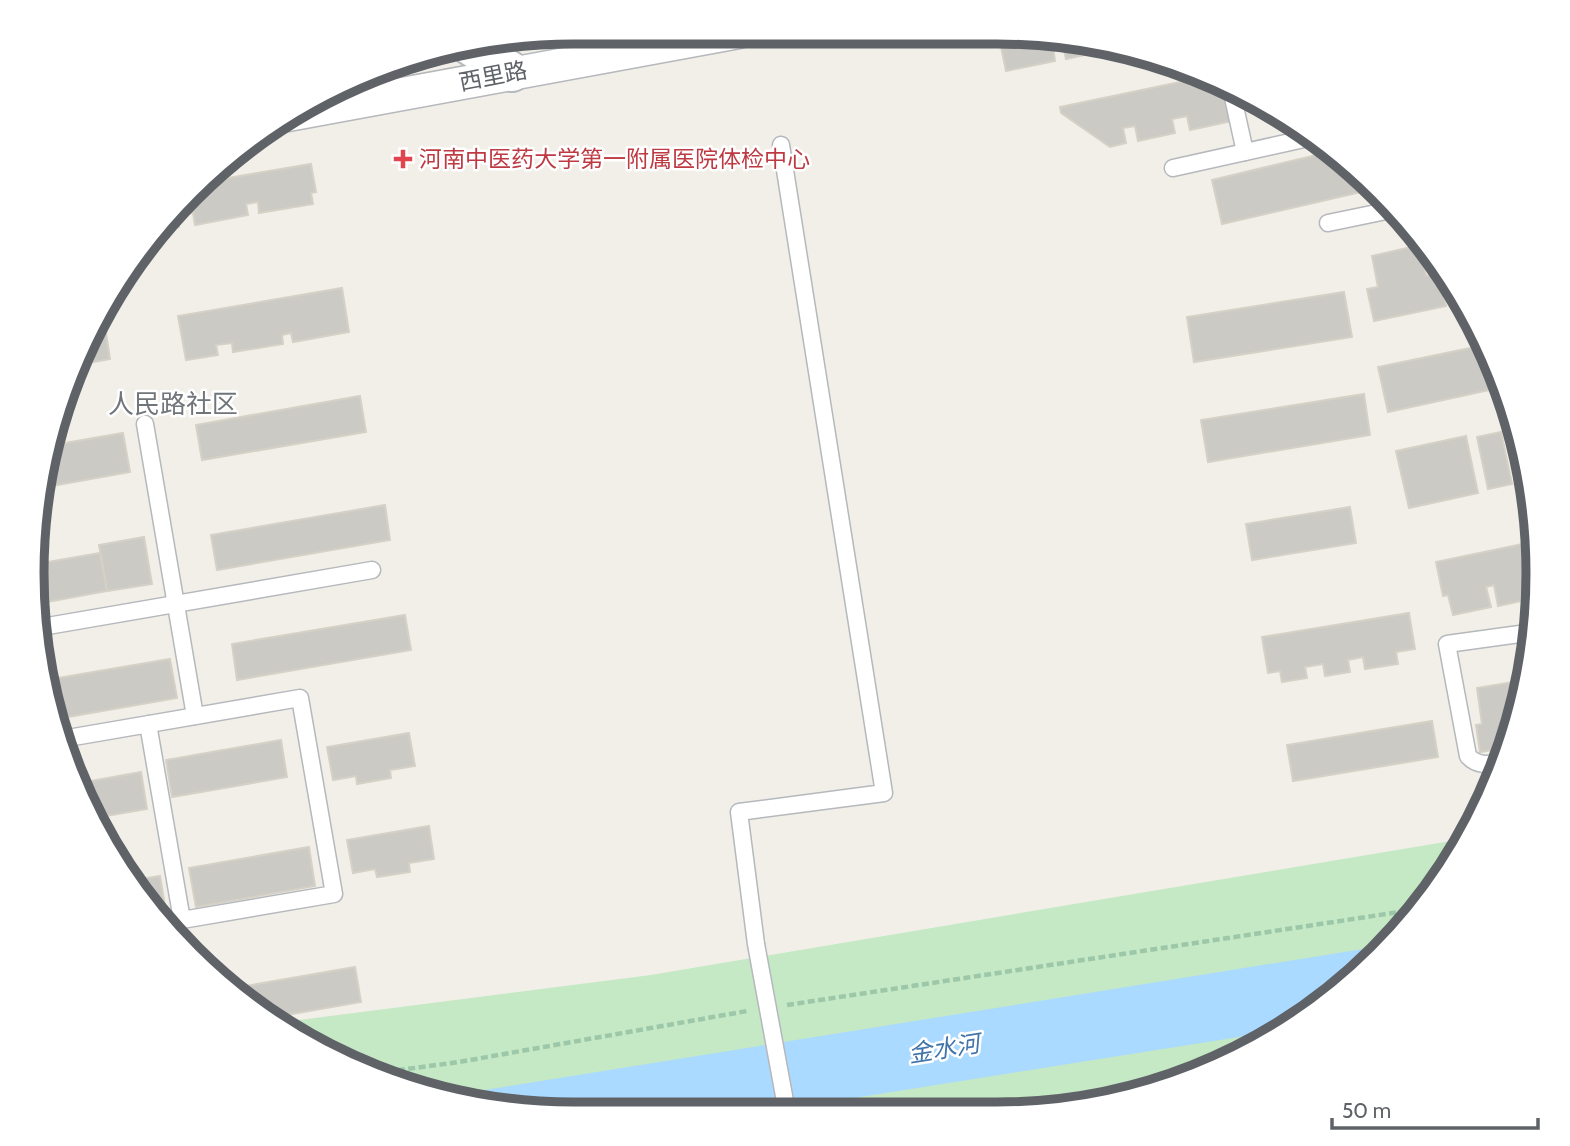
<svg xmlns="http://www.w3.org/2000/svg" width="1570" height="1146" viewBox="0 0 1570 1146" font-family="Cabin,'Noto Sans SC',sans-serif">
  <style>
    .green { fill: #c5e8c5 }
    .water { fill: #aadaff }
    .building { fill: #cccac5; stroke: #d6d1c6; stroke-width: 2 }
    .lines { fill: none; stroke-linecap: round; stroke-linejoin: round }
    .lane-casing { stroke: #b5b8bc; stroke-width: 19 }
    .street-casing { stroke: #b5b8bc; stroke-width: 35 }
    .secondary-casing { stroke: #b6babf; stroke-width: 42 }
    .path { stroke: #9cc7a9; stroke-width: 4.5; stroke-dasharray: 7 3.5; stroke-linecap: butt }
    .lane { stroke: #fff; stroke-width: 16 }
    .street { stroke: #fff; stroke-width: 32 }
    .secondary { stroke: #fff; stroke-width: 38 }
    .lane-bridge-casing { stroke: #b5b8bc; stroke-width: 19; stroke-linecap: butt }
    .lane-bridge { stroke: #fff; stroke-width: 16 }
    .health-dot { fill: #e0444e; stroke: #fff; stroke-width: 2.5 }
    .labels { text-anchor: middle; stroke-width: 5; stroke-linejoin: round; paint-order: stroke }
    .street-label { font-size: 23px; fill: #5f6368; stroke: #fff }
    .health-label { font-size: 23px; fill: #be3a42; stroke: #fff; text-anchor: start }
    .water-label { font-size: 24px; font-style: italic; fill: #4174aa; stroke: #fff }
    .quarter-label { font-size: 26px; fill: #70757a; stroke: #fff }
    .rim { fill: none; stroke: #5f6368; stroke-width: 9 }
  </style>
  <rect width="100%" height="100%" fill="#f1efe8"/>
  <polygon class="green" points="1469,838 1404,930 1327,1002 1205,1073 1068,1110 537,1113 432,1096 303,1042 276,1023 651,975"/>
  <polygon class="water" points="1388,945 1327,1002 1277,1031 766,1112 537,1113 441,1097"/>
  <g class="building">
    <polygon points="998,32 1102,45 1103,51 1066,59 1063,46 1053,48 1055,61 1006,71"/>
    <polygon points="1199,78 1226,90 1232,121 1190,130 1187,116 1172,119 1175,133 1138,141 1135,126 1123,128 1126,143 1110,147 1061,113 1060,107"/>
    <polygon points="1243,98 1273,111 1258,115 1256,106 1246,109"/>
    <polygon points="1329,152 1370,190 1222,224 1212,180"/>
    <polygon points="311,164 316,192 311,193 313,204 259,213 258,202 246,204 248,215 195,225 193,213 177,216 179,227 156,231 166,216 204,182"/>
    <polygon points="1420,245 1426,276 1439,273 1446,306 1374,321 1367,289 1378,287 1372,256"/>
    <polygon points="342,288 349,332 293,342 291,333 282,335 283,344 233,352 232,343 216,345 218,355 186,360 178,316"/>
    <polygon points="1344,292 1352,337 1194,362 1187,317"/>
    <polygon points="103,314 110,359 78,365 87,334"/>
    <polygon points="1485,345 1494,389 1388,412 1378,367"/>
    <polygon points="1364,394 1370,435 1208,462 1201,420"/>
    <polygon points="360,396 366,432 202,460 196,425"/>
    <polygon points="1501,432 1512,484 1488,489 1477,437"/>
    <polygon points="123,433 130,472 41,488 54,445"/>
    <polygon points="1466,436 1478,493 1409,508 1396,451"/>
    <polygon points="385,505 390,540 217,570 211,535"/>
    <polygon points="1350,507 1356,543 1252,560 1246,524"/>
    <polygon points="144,537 152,584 107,591 99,545"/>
    <polygon points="1537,541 1535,598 1498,606 1494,585 1486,587 1491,607 1453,615 1448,595 1443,596 1436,562"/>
    <polygon points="100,553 107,591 36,604 36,564"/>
    <polygon points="1409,613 1415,649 1396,652 1398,664 1365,669 1363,657 1348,660 1350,672 1325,676 1323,664 1305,667 1307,678 1282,682 1280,671 1268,673 1262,637"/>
    <polygon points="405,615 411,650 237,680 232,644"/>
    <polygon points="170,659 177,698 56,719 46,680"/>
    <polygon points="1525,680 1510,747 1480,752 1476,725 1482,724 1477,688"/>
    <polygon points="1432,721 1438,757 1293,781 1287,745"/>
    <polygon points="409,733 415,766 390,770 391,778 357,784 356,776 333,780 327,747"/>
    <polygon points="281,740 287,777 172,797 166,760"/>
    <polygon points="141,772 147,809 95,818 75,784"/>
    <polygon points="429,826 434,859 409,863 410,872 377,877 375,869 353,873 347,840"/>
    <polygon points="309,847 315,886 196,907 189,868"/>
    <polygon points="160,876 166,912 154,914 144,903 131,881"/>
    <polygon points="355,967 361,1002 269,1018 242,999 240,987"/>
  </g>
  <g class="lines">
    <g class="lane-casing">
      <g id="lane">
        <polyline points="1232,93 1245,152"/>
        <polyline points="1173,168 1313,137"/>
        <polyline points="1328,223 1391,210"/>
        <polyline points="145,424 195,716"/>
        <polyline points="36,628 372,570"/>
        <polyline points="62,739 300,698 334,894 182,920 148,724"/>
        <path d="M1503 762C1489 764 1478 767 1468 756L1447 644 1534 632"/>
        <polyline points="756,944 739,812 884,793 781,145"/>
      </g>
    </g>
    <g class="street-casing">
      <polyline id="street" points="288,115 739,32"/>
    </g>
    <g class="secondary-casing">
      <polyline id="secondary" points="469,45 512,72"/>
    </g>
    <g class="path">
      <polyline points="787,1005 1419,909"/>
      <polyline points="377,1073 459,1062 747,1011"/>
    </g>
    <use href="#lane" class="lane"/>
    <use href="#street" class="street"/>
    <use href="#secondary" class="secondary"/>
    <g class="lane-bridge-casing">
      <polyline id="lane-bridge" points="756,944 787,1112"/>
    </g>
    <use href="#lane-bridge" class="lane-bridge"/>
  </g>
  <path class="health-dot" d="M399.5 148.5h7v7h7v7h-7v7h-7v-7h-7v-7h7z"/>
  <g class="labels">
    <g class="street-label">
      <text transform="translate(493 76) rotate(-11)" y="8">西里路</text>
    </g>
    <g class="health-label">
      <text x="419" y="167">河南中医药大学第一附属医院体检中心</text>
    </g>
    <g class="water-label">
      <text transform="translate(944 1049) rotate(-9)" y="8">金水河</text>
    </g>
    <g class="quarter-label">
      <text x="173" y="413">人民路社区</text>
    </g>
  </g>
  <path d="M0 0H1570V1146H0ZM573 44H997A529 529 0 0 1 1526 573V573A529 529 0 0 1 997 1102H573A529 529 0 0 1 44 573V573A529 529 0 0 1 573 44Z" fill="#fff" fill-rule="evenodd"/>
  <path class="rim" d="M573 44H997A529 529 0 0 1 1526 573V573A529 529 0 0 1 997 1102H573A529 529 0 0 1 44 573V573A529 529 0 0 1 573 44Z"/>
  <path d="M1332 1118v10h206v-10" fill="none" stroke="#5f6368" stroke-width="3.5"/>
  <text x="1342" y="1118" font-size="21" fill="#5f6368" stroke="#ffffff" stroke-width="5" paint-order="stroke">50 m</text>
</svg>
